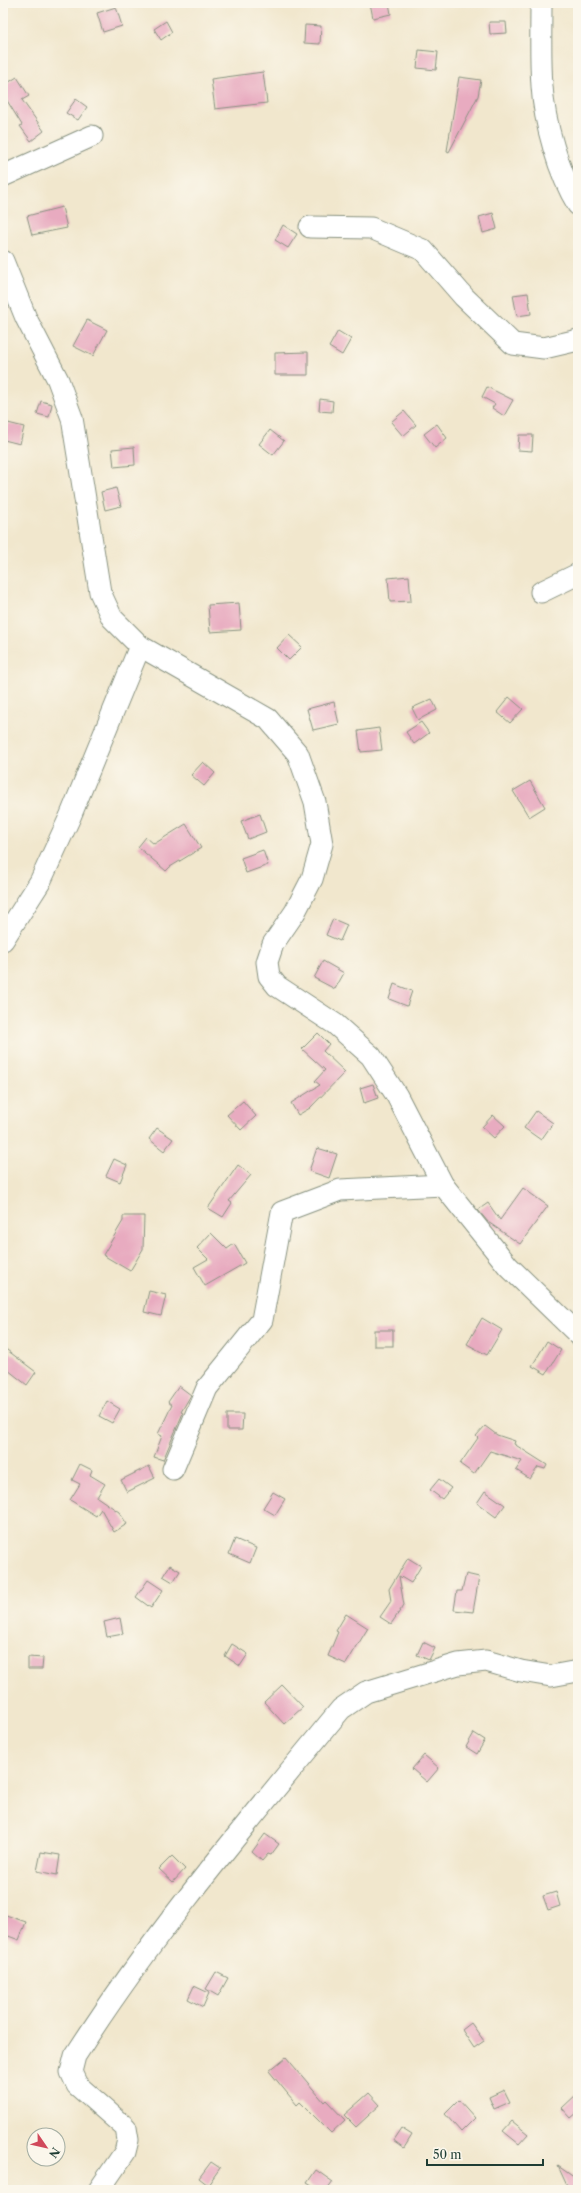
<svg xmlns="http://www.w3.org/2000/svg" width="581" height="2193" viewBox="0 0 581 2193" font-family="'Libre Caslon Text',serif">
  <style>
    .building { fill: #e8abc0 }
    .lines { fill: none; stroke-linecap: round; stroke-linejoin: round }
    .minor-casing { stroke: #889280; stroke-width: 23 }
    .minor { stroke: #fff; stroke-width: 21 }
  </style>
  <rect width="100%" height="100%" fill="#fbf7ec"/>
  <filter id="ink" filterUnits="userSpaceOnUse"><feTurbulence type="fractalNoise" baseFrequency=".025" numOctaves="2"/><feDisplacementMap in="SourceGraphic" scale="8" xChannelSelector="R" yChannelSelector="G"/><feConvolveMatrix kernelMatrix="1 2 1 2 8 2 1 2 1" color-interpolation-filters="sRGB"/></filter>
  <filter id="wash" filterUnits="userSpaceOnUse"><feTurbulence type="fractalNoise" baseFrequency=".012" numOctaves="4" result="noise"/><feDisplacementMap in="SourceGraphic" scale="16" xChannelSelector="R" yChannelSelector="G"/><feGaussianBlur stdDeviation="0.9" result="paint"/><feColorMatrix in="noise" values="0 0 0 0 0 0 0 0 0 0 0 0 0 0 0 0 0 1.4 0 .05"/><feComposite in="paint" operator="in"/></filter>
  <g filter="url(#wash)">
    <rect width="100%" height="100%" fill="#f1e7cd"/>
    <g id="blocks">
      <g class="building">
        <polygon points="370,3 389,3 391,14 373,18"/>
        <polygon points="116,7 122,26 103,32 97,13"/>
        <polygon points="166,21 172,32 161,40 154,29"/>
        <polygon points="489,22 506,22 507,33 490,34"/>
        <polygon points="305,25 321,26 320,44 304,43"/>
        <polygon points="419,50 438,52 436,70 417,68"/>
        <polygon points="263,72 267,103 215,109 211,79"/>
        <polygon points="17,77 29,96 22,100 44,131 31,141 20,126 22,125 3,94 3,86"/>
        <polygon points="459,77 481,80 478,96 449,152 447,151"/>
        <polygon points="76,99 87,107 78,120 66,113"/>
        <polygon points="62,207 67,228 32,235 27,216"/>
        <polygon points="493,213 497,229 483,233 479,217"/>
        <polygon points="283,225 297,234 288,248 275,240"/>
        <polygon points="528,293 531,314 517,316 513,295"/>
        <polygon points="87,320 107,330 93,356 73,346"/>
        <polygon points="338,331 351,339 342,355 329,347"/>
        <polygon points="308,352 308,375 275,375 275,353"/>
        <polygon points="487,387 513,400 504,416 492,408 495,404 482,397"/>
        <polygon points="320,399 333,401 332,412 319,411"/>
        <polygon points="41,401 52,404 49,417 37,414"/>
        <polygon points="404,411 416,425 403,436 391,422"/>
        <polygon points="8,423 24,427 20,444 4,440"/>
        <polygon points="437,424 447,438 435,448 424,434"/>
        <polygon points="270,430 284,441 273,455 259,444"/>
        <polygon points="519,435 533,435 532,451 518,450"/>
        <polygon points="134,447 135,465 114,467 112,449"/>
        <polygon points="116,488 121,506 105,510 101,492"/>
        <polygon points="409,576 411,601 390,602 388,578"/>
        <polygon points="239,603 241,630 210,632 208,605"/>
        <polygon points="289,635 302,647 289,660 277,648"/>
        <polygon points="509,697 523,709 510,723 497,712"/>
        <polygon points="432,699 437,710 418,720 412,708"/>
        <polygon points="334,702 339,724 313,730 307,709"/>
        <polygon points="421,722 429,733 414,744 406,732"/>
        <polygon points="379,728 382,750 361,752 358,731"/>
        <polygon points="203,762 215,773 204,786 191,775"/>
        <polygon points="530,781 545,807 529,817 513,791"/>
        <polygon points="260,814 266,832 248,839 241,821"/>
        <polygon points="186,824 201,848 170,867 166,871 138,847 146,837 154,844"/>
        <polygon points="263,850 268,865 246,873 241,858"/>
        <polygon points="333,919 347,925 340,941 326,935"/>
        <polygon points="323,961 344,973 335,989 314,978"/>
        <polygon points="394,984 412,991 407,1006 389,999"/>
        <polygon points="318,1033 329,1044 323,1051 345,1072 310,1108 298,1115 291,1103 320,1085 315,1081 325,1070 302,1049"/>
        <polygon points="373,1084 378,1098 364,1103 360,1088"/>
        <polygon points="243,1101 256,1116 241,1130 227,1115"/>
        <polygon points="536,1111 553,1123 541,1140 524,1128"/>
        <polygon points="493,1115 505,1126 494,1138 482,1127"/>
        <polygon points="157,1128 173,1139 164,1151 149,1139"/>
        <polygon points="317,1148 337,1154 329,1178 309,1171"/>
        <polygon points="114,1159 127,1165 120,1182 106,1176"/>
        <polygon points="238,1165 251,1175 229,1201 232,1203 223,1217 208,1208"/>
        <polygon points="523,1188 548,1206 520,1244 488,1222 478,1210 488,1203 500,1220"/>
        <polygon points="123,1216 144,1216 143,1249 130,1271 103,1255 123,1221"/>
        <polygon points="211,1233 227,1249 234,1244 245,1263 205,1286 194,1267 208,1259 197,1248"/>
        <polygon points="149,1291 166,1295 161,1316 144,1312"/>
        <polygon points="482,1318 502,1330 487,1355 467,1344"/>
        <rect x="374" y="1330" width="19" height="16"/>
        <polygon points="547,1341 561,1350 546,1374 532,1366"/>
        <polygon points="3,1347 36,1372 27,1385 3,1366"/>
        <polygon points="179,1386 191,1395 181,1412 183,1413 163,1460 154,1457 162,1436 158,1434 172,1405 168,1402"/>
        <polygon points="107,1401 120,1409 112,1423 99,1416"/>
        <polygon points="227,1414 243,1414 242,1430 227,1430"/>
        <polygon points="485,1426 497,1435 515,1441 514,1444 547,1465 545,1469 538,1467 530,1479 516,1470 522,1461 490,1451 474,1474 460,1464 478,1438 476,1436"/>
        <polygon points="80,1464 92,1470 90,1475 105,1484 97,1497 119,1512 127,1524 114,1532 101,1509 96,1516 70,1500 80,1484 72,1480"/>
        <polygon points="149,1466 155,1478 127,1492 121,1480"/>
        <polygon points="439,1479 451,1488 442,1499 430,1490"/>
        <polygon points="485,1491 505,1505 496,1517 477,1503"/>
        <polygon points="273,1492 285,1499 275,1515 263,1508"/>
        <polygon points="235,1539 256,1548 250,1563 229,1554"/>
        <polygon points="408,1558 421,1566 411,1583 399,1576 404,1605 391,1624 380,1617 391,1601 389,1589"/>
        <polygon points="170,1565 180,1571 173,1582 163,1576"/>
        <polygon points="466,1574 479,1577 473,1612 454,1610 457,1591 462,1591"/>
        <polygon points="148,1580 163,1590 151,1608 136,1597"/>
        <polygon points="346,1614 368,1628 346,1664 328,1656 338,1632 336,1631"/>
        <polygon points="120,1618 123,1634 107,1637 104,1622"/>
        <polygon points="423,1642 435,1648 429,1660 417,1655"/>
        <polygon points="232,1644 248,1654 240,1666 225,1656"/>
        <polygon points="28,1657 43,1658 42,1669 28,1669"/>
        <polygon points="282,1685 303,1707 284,1724 264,1702"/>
        <polygon points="474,1733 485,1740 477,1754 466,1747"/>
        <polygon points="424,1755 439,1768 427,1782 412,1769"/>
        <polygon points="265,1834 279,1844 271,1855 268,1854 262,1861 252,1852"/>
        <polygon points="41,1852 60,1855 57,1875 37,1871"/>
        <polygon points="172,1856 185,1869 173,1882 159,1869"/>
        <polygon points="556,1892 560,1906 548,1910 543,1896"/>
        <polygon points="3,1914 26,1922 19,1940 3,1934"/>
        <polygon points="216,1972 228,1978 218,1996 206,1989"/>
        <polygon points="194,1986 209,1993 203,2007 188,1999"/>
        <polygon points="471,2023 484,2041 474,2048 462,2030"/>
        <polygon points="286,2057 324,2102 326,2100 345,2120 331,2133 300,2102 297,2105 269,2071"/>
        <polygon points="504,2090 510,2102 494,2109 489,2097"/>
        <polygon points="369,2093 380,2105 356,2127 344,2115"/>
        <polygon points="578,2093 578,2112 571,2118 562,2108"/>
        <polygon points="459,2100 475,2118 461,2132 445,2114"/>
        <polygon points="512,2121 528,2134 519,2144 503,2131"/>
        <polygon points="401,2128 412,2135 404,2148 393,2140"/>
        <polygon points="211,2162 220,2168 208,2185 199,2178"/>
        <polygon points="558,2166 578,2180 578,2190 569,2190"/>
        <polygon points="316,2170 333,2182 327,2190 318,2190 307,2183"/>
      </g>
    </g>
  </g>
  <g filter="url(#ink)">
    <use href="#blocks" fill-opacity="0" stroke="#889280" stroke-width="1"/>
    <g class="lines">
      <g class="minor-casing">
        <g id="minor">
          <path d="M541 3C541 30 540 58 542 86 544 122 559 174 578 205"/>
          <polyline points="3,176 92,136"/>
          <polyline points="310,227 371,228 423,250 464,297 513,344 544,348 578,340"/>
          <polyline points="3,261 26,318 58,380 72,418 100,592 112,618 140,646 268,719 298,754 315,802 322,844 312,879 295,912 273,944 267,962 269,976 277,986 335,1024 371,1056 397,1096 443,1185 508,1266 578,1334"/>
          <polyline points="541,592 578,574"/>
          <polyline points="3,940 40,882 70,817 140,646"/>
          <polyline points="173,1469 207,1388 262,1320 282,1212 340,1190 443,1185"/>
          <path d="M99 2190 125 2152 128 2140 126 2128 77 2085 71 2072 75 2056C154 1932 249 1821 341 1709L366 1692 458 1664 486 1661 521 1671 551 1676 578 1671"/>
        </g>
      </g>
      <use href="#minor" class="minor"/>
    </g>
  </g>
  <rect width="581" height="2193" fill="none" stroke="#fbf7ec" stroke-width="16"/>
  <g transform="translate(46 2147) rotate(124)"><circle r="19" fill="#fbf7ec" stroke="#a3ada2"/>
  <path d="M0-3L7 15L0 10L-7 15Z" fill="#d1495b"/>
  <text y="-6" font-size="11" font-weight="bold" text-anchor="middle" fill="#1f3d34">N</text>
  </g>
  <path d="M427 2159v6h116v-6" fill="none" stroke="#1f3d34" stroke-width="2"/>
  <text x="433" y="2159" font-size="12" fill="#1f3d34" stroke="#fbf7ec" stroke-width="3" paint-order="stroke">50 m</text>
</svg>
